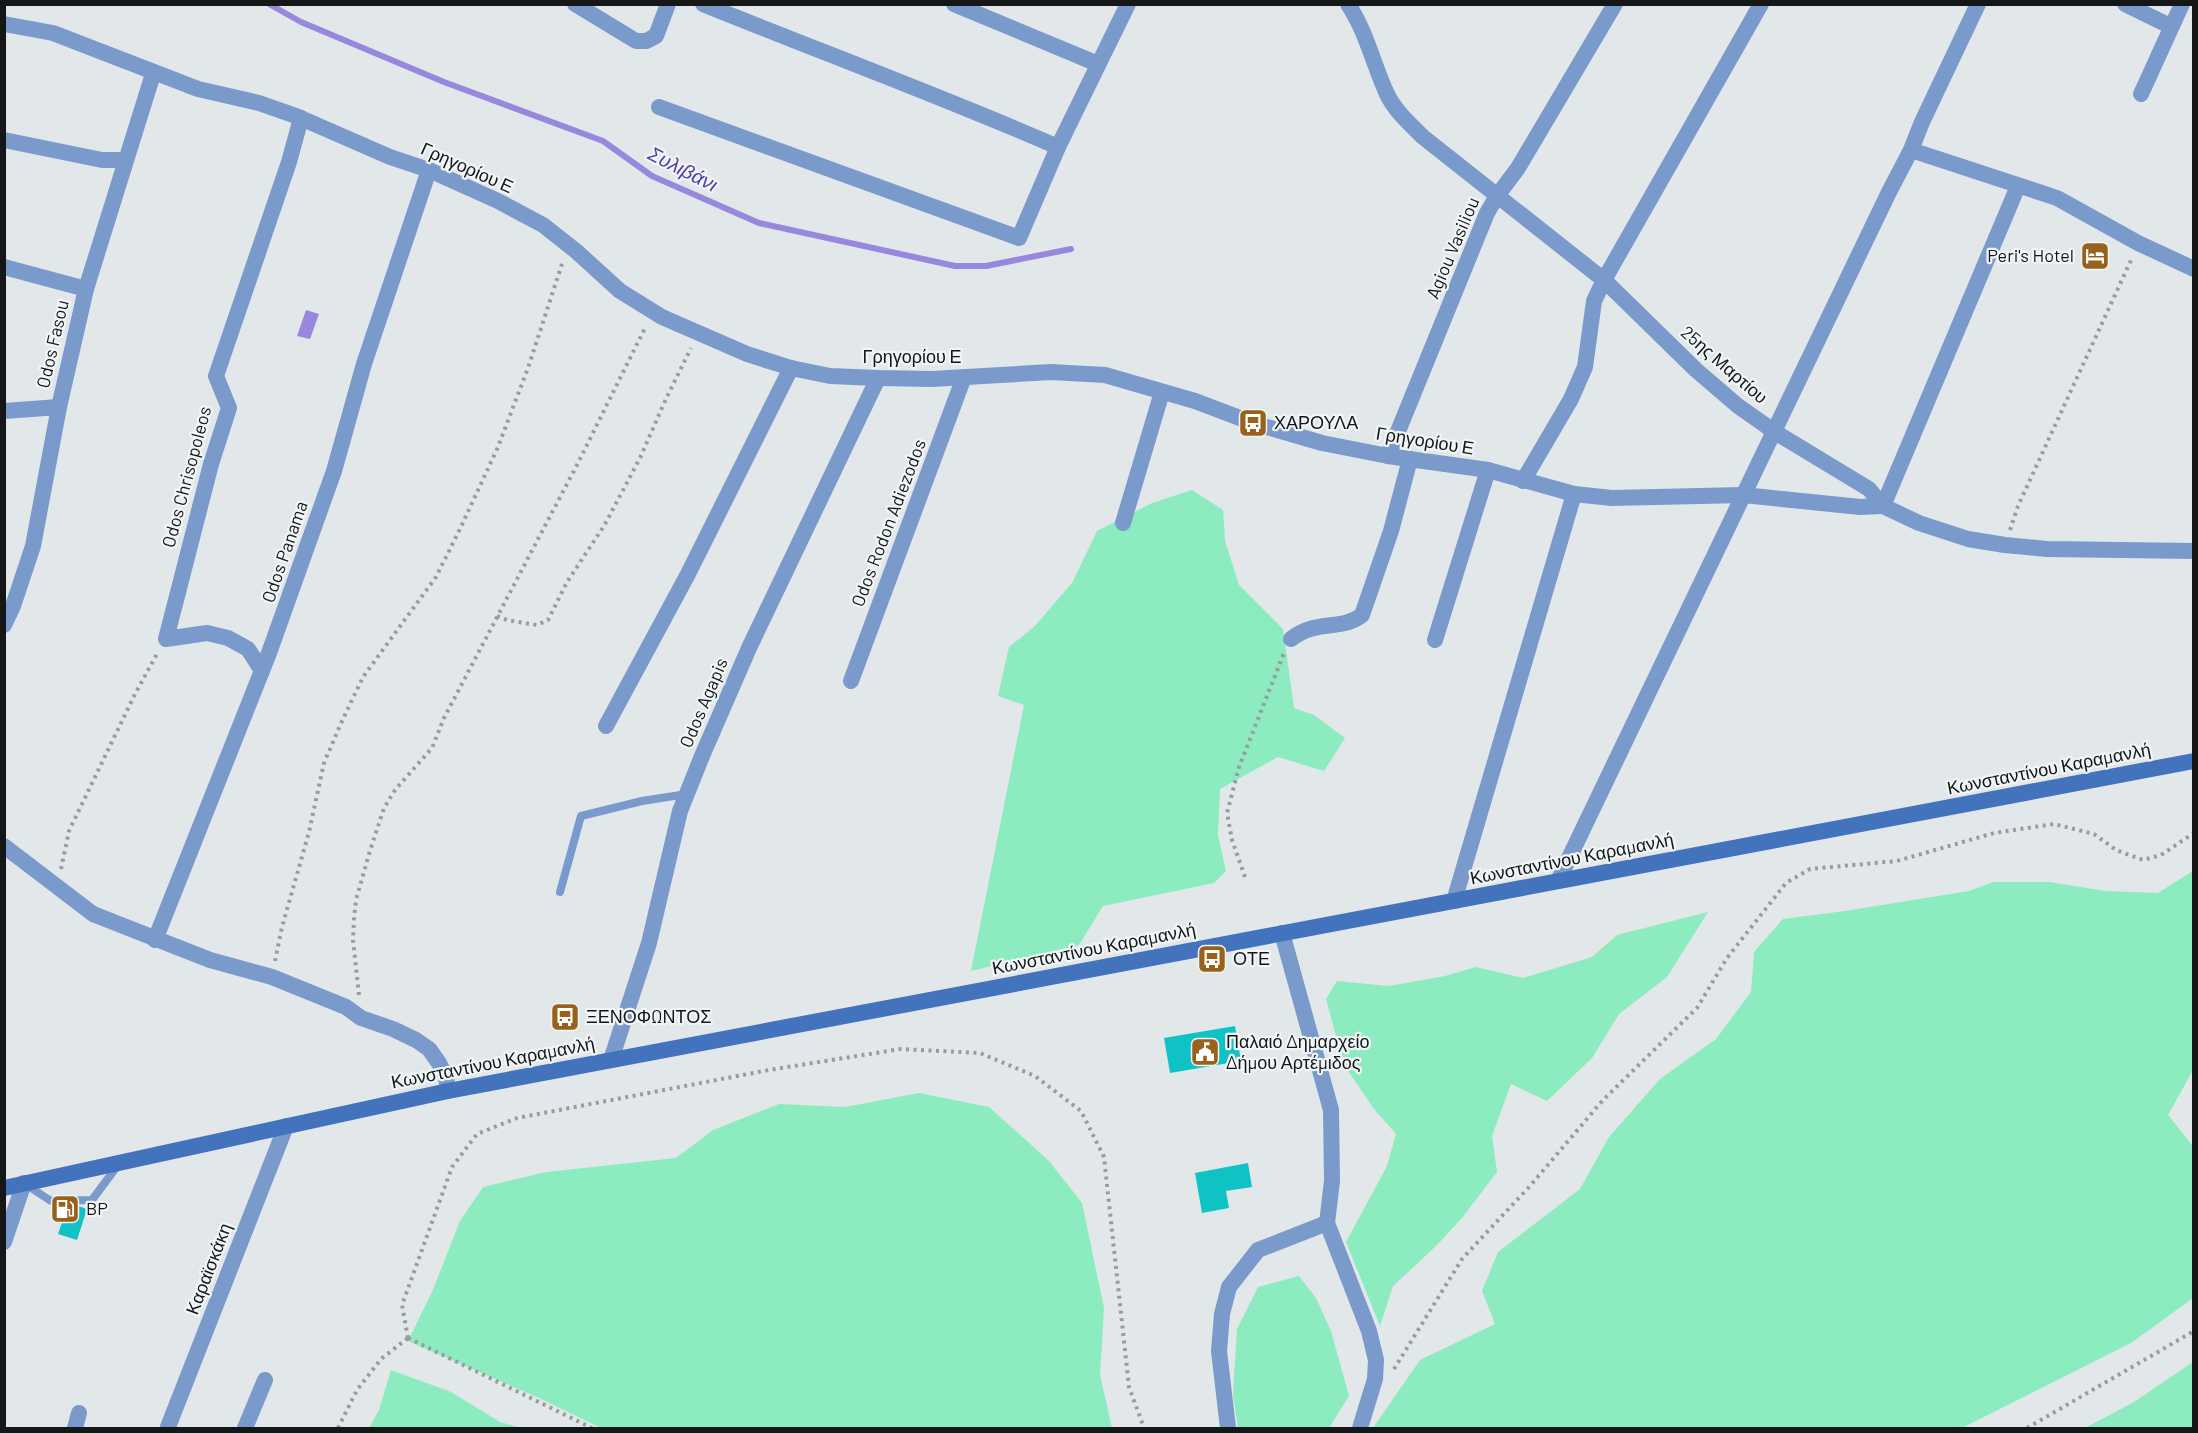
<svg xmlns="http://www.w3.org/2000/svg" width="2198" height="1433" viewBox="0 0 2198 1433" font-family="Barlow,sans-serif">
  <style>
    .green { fill: #8cebbf }
    .water { fill: #9788de }
    .lines { fill: none; stroke-linecap: round; stroke-linejoin: round }
    .stream { stroke: #9788de; stroke-width: 6 }
    .building { fill: #0fc3c4 }
    .path { stroke: #989c9f; stroke-width: 4; stroke-dasharray: 3 4.5; stroke-linecap: butt }
    .service { stroke: #7a9acc; stroke-width: 8 }
    .minor { stroke: #7a9acc; stroke-width: 16 }
    .tertiary { stroke: #7a9acc; stroke-width: 16 }
    .secondary { stroke: #4373bc; stroke-width: 16 }
    .labels { text-anchor: middle; stroke-width: 4.5; stroke-linejoin: round; paint-order: stroke }
    .street-label { font-size: 18px; fill: #141617; stroke: #f0f5f7 }
    .poi-label { font-size: 18px; fill: #141617; stroke: #f0f5f7; text-anchor: start }
    .water-label { font-size: 20px; font-style: italic; fill: #573da2; stroke: #f0f5f7 }
  </style>
  <rect width="100%" height="100%" fill="#e2e7ea"/>
  <g class="green">
    <polygon points="1192,490 1223,510 1225,541 1239,585 1283,629 1294,708 1314,715 1345,738 1324,771 1278,757 1220,789 1218,835 1226,871 1214,883 1103,906 1079,945 971,971 1024,705 998,696 1009,647 1034,627 1072,583 1097,531 1152,503"/>
    <polygon points="2193,871 2193,1070 2168,1115 2193,1146 2193,1298 2131,1343 1962,1428 1373,1428 1420,1360 1495,1324 1482,1291 1498,1252 1580,1189 1609,1137 1660,1079 1716,1039 1751,992 1754,952 1783,919 1845,911 1969,891 1993,882 2049,882 2106,891 2158,893"/>
    <polygon points="1708,912 1667,977 1619,1014 1592,1058 1547,1101 1511,1084 1492,1136 1497,1172 1462,1218 1436,1246 1393,1286 1380,1326 1346,1242 1387,1166 1396,1134 1374,1109 1344,1065 1326,999 1337,981 1389,986 1445,976 1476,967 1523,978 1592,957 1617,935"/>
    <polygon points="919,1093 989,1107 1049,1161 1082,1203 1104,1308 1100,1375 1112,1428 601,1428 537,1397 408,1341 432,1292 460,1221 483,1187 546,1172 676,1158 713,1130 779,1104 845,1107"/>
    <polygon points="1299,1276 1316,1298 1331,1331 1349,1396 1329,1428 1238,1428 1233,1395 1237,1329 1258,1287"/>
    <polygon points="2193,1362 2193,1428 2085,1428 2134,1402"/>
    <polygon points="391,1370 451,1392 500,1422 521,1428 369,1428 379,1410"/>
  </g>
  <polygon class="water" points="306,310 319,314 310,339 297,336"/>
  <g class="lines">
    <polyline class="stream" points="269,4 301,22 444,82 603,141 652,176 759,223 955,266 986,266 1071,249"/>
  </g>
  <g class="building">
    <polygon points="1235,1026 1241,1061 1170,1073 1164,1038"/>
    <polygon points="1248,1163 1252,1187 1226,1191 1229,1208 1202,1213 1195,1173"/>
    <polygon points="69,1203 87,1209 77,1240 58,1234"/>
  </g>
  <g class="lines">
    <g class="path">
      <polyline points="2010,530 2018,506 2132,258"/>
      <polyline points="497,616 507,620 537,625 548,620 567,582 604,526 640,458 665,401 691,348"/>
      <polyline points="61,869 69,831 134,696 158,652"/>
      <polyline points="1245,877 1232,840 1227,813 1239,767 1284,653"/>
      <polyline points="275,961 282,927 309,832 324,763 342,721 363,677 436,577 460,529 498,447 528,368 563,261"/>
      <polyline points="359,995 353,940 354,919 356,900 369,854 384,808 395,790 432,748 444,718 577,465 646,326"/>
      <polyline points="408,1338 402,1305 452,1167 477,1134 517,1118 769,1070 901,1049 980,1053 1035,1076 1081,1111 1104,1157 1129,1387 1144,1428"/>
      <polyline points="408,1338 592,1428"/>
      <polyline points="1394,1369 1462,1259 1530,1186 1603,1100 1697,1008 1727,958 1786,883 1810,869 1897,861 1994,833 2054,824 2094,834 2116,850 2143,860 2161,855 2194,833"/>
      <polyline points="338,1428 357,1390 381,1359 408,1338"/>
      <polyline points="2027,1428 2194,1331"/>
    </g>
    <g class="service">
      <polyline points="560,892 581,816 642,801 687,794"/>
      <polyline points="25,1184 51,1201 92,1200 118,1165"/>
    </g>
    <g class="minor">
      <polyline points="575,4 636,41 646,41 656,36 668,4"/>
      <path d="M703 4C821 52 941 96 1058 147"/>
      <polyline points="954,4 1098,64"/>
      <polyline points="2125,4 2170,26"/>
      <polyline points="2141,94 2182,4"/>
      <polyline points="659,107 1019,238 1058,147 1128,4"/>
      <polyline points="4,140 102,160 125,160"/>
      <polyline points="1911,150 2057,198 2138,243 2194,269"/>
      <polyline points="4,267 86,289"/>
      <polyline points="4,411 59,407"/>
      <polyline points="1388,456 1487,213 1497,196 1518,168 1615,4"/>
      <polyline points="1523,481 1571,399 1585,367 1594,301 1604,280 1761,4"/>
      <polyline points="1883,506 2018,186"/>
      <polyline points="1123,523 1162,392"/>
      <polyline points="4,625 13,606 33,546 59,407 86,289 153,74"/>
      <path d="M1291 639C1316 619 1342 631 1362 615L1391 531 1410 459"/>
      <polyline points="1435,640 1488,470"/>
      <polyline points="262,671 248,649 228,638 207,633 166,639 211,464 229,408 216,376 289,162 301,118"/>
      <polyline points="851,681 964,377"/>
      <polyline points="606,726 688,574 791,368"/>
      <polyline points="4,846 93,914 210,960 272,977 346,1007 361,1018 393,1029 416,1040 429,1049 439,1063 446,1077 448,1091"/>
      <polyline points="1558,881 1889,192 1911,150 1922,122 1978,4"/>
      <polyline points="1454,901 1574,494"/>
      <polyline points="1282,933 1331,1110 1332,1181 1327,1223 1369,1331 1376,1360 1375,1379 1360,1428"/>
      <polyline points="155,940 269,653 334,471 364,364 429,170"/>
      <polyline points="611,1060 649,943 680,811 702,756 749,648 878,378"/>
      <polyline points="4,1242 24,1183"/>
      <polyline points="168,1427 286,1126"/>
      <polyline points="75,1428 79,1413"/>
      <polyline points="245,1428 265,1380"/>
      <polyline points="1228,1428 1219,1351 1222,1314 1229,1287 1258,1250 1327,1223"/>
    </g>
    <g class="tertiary">
      <path d="M1348 4C1367 33 1373 64 1387 94 1395 111 1410 124 1423 137L1604 280 1696 370 1738 406 1775 432 1869 489 1883 506 1919 523 1968 539 2005 545 2047 549 2194 551"/>
      <polyline points="4,24 53,33 198,89 259,103 296,116 390,157 429,170 498,201 543,225 576,251 620,291 662,317 747,354 791,368 830,376 878,378 932,379 1051,372 1105,375 1195,401 1253,423 1322,443 1388,456 1488,470 1574,494 1612,498 1743,495 1860,507 1883,506"/>
    </g>
    <polyline class="secondary" points="4,1188 448,1091 2194,761"/>
  </g>
  <defs>
    <g id="hotel-square" transform="scale(1.5)"><rect x="-9" y="-9" width="18" height="18" rx="4" fill="#99621b" stroke="#f0f5f7"/><path d="M-6-4.5h1.5V1H6V5H4.5V3h-9V5H-6ZM-4 0a1.8 1.8 0 1 1 3.6 0ZM.5 0V-2.5h3Q6-2.5 6 0Z" fill="#fff"/></g>
    <g id="bus-square" transform="scale(1.5)"><rect x="-9" y="-9" width="18" height="18" rx="4" fill="#99621b" stroke="#f0f5f7"/><path d="M-5-6H5V4H4V6H2V4H-2V6H-4V4H-5ZM-3.5-4V0h7V-4ZM-3.5 1.2v1.5H-2V1.2ZM2 1.2v1.5H3.5V1.2Z" fill="#fff"/></g>
    <g id="civic-square" transform="scale(1.5)"><rect x="-9" y="-9" width="18" height="18" rx="4" fill="#99621b" stroke="#f0f5f7"/><path d="M-.6-6.5H3V-4.5H.6V-3L4-1V1h2V6H-6V1h2V-1L-.6-3ZM-1.2 2.5V6h2.4V2.5Z" fill="#fff"/></g>
    <g id="fuel-square" transform="scale(1.5)"><rect x="-9" y="-9" width="18" height="18" rx="4" fill="#99621b" stroke="#f0f5f7"/><path d="M-5.5-6h7V0h2V4h1.3V-2.5L3-4.5l.8-.8L6-3V5H2.5V1h-1V6h-7ZM-4.2-4.7v3.2H.2V-4.7Z" fill="#fff"/></g>
  </defs>
  <g fill-rule="evenodd">
    <use href="#hotel-square" x="2095" y="256"/>
    <use href="#bus-square" x="1253" y="423"/>
    <use href="#bus-square" x="1212" y="959"/>
    <use href="#bus-square" x="565" y="1017"/>
    <use href="#civic-square" x="1205" y="1052"/>
    <use href="#fuel-square" x="65" y="1209"/>
  </g>
  <g class="labels">
    <g class="street-label">
      <text transform="translate(467 168) rotate(24)" y="6">Γρηγορίου Ε</text>
      <text transform="translate(1453 248) rotate(-67)" y="6">Agiou Vasiliou</text>
      <text transform="translate(53 344) rotate(-77)" y="6">Odos Fasou</text>
      <text x="912" y="363">Γρηγορίου Ε</text>
      <text transform="translate(1724 365) rotate(41)" y="6">25ης Μαρτίου</text>
      <text transform="translate(1425 441) rotate(9)" y="6">Γρηγορίου Ε</text>
      <text transform="translate(187 477) rotate(-75)" y="6">Odos Chrisopoleos</text>
      <text transform="translate(889 523) rotate(-69)" y="6">Odos Rodon Adiezodos</text>
      <text transform="translate(285 552) rotate(-71)" y="6">Odos Panama</text>
      <text transform="translate(704 703) rotate(-67)" y="6">Odos Agapis</text>
      <text transform="translate(2049 769) rotate(-11)" y="6">Κωνσταντίνου Καραμανλή</text>
      <text transform="translate(1572 859) rotate(-11)" y="6">Κωνσταντίνου Καραμανλή</text>
      <text transform="translate(1094 949) rotate(-11)" y="6">Κωνσταντίνου Καραμανλή</text>
      <text transform="translate(493 1063) rotate(-11)" y="6">Κωνσταντίνου Καραμανλή</text>
      <text transform="translate(209 1269) rotate(-69)" y="6">Καραϊσκάκη</text>
    </g>
    <g class="poi-label">
      <text x="2074" y="262" text-anchor="end">Peri's Hotel</text>
      <text x="1274" y="429">ΧΑΡΟΥΛΑ</text>
      <text x="1233" y="965">ΟΤΕ</text>
      <text x="586" y="1023">ΞΕΝΟΦΩΝΤΟΣ</text>
      <text x="1226" y="1048">Παλαιό Δημαρχείο<tspan x="1226" dy="21">Δήμου Αρτέμιδος</tspan></text>
      <text x="86" y="1215">BP</text>
    </g>
    <g class="water-label">
      <text transform="translate(683 169) rotate(27)" y="7">Συλιβάνι</text>
    </g>
  </g>
  <rect width="2198" height="1433" fill="none" stroke="#141617" stroke-width="12"/>
</svg>
